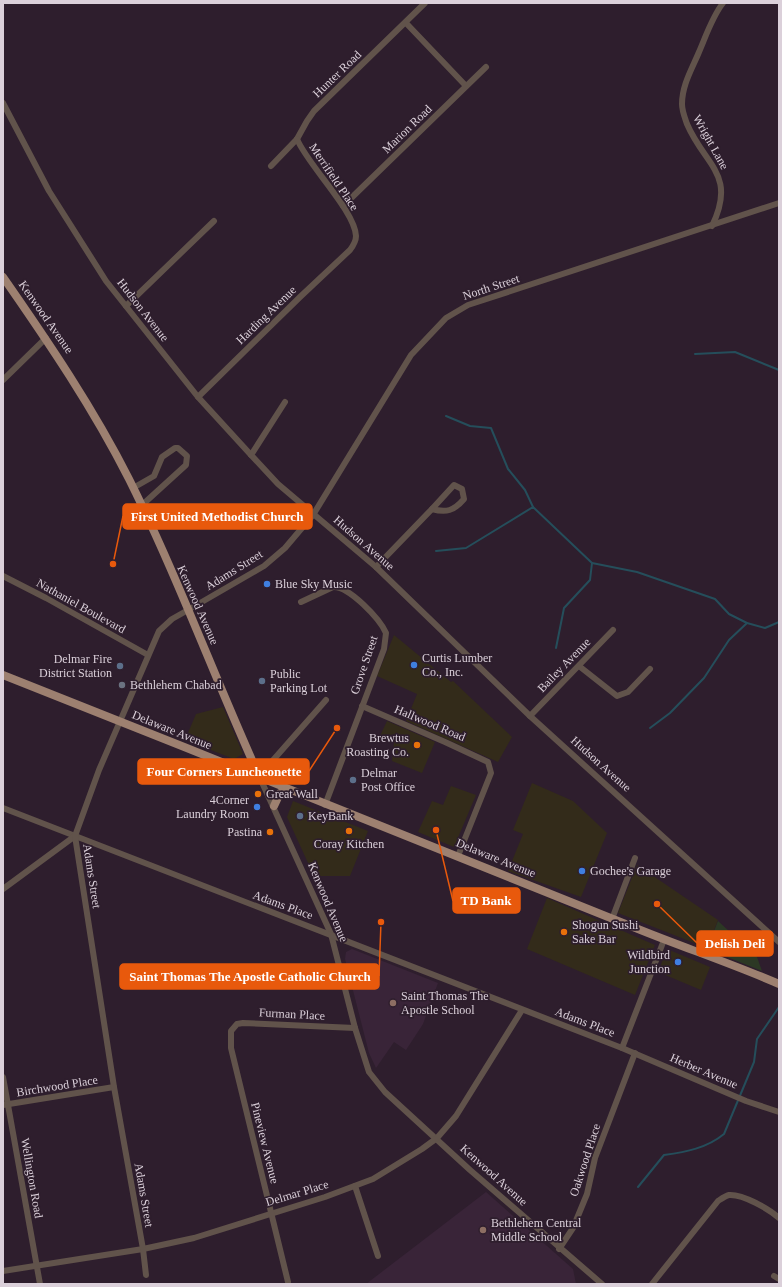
<svg xmlns="http://www.w3.org/2000/svg" width="782" height="1287" viewBox="0 0 782 1287" font-family="Georgia,serif">
  <style>
    .commercial { fill: #332b1a }
    .built { fill: #392438 }
    .green { fill: #2c3824 }
    .lines { fill: none; stroke-linecap: round; stroke-linejoin: round }
    .stream { stroke: #254e5b; stroke-width: 2 }
    .minor { stroke: #61534b; stroke-width: 6 }
    .major { stroke: #9d8070; stroke-width: 8 }
    .shop-dot { fill: #3f7fe0; stroke: #2e1e2d; stroke-width: 1.5 }
    .service-dot { fill: #5c6f8a; stroke: #2e1e2d; stroke-width: 1.5 }
    .worship-dot { fill: #6b7280; stroke: #2e1e2d; stroke-width: 1.5 }
    .food-dot { fill: #e8710a; stroke: #2e1e2d; stroke-width: 1.5 }
    .education-dot { fill: #8d6e63; stroke: #2e1e2d; stroke-width: 1.5 }
    .labels { text-anchor: middle; stroke-width: 3.5; stroke-linejoin: round; paint-order: stroke }
    .street-label { font-size: 12px; fill: #dbd0da; stroke: #2e1e2d }
    .poi-label { font-size: 12px; fill: #dbd0da; stroke: #2e1e2d; text-anchor: start }
    .leader { fill: none; stroke: #e8590c; stroke-width: 1.5 }
    .callout-dot { fill: #e8590c; stroke: #2e1e2d; stroke-width: 1.5 }
    .callout { fill: #e8590c; stroke: #e8590c; stroke-width: 1.5 }
    .callout-label { font-size: 13px; text-anchor: middle; font-weight: bold; fill: #fff }
  </style>
  <rect width="100%" height="100%" fill="#2e1e2d"/>
  <g class="commercial">
    <polygon points="394,635 451,682 453,681 512,737 498,762 406,721 417,694 377,676"/>
    <polygon points="223,707 243,754 234,759 185,740 196,714"/>
    <polygon points="387,721 435,742 422,773 392,761 394,742 380,736"/>
    <polygon points="532,783 573,801 607,833 581,897 508,871 523,834 513,830"/>
    <polygon points="451,786 476,795 454,847 418,832 432,801 443,805"/>
    <polygon points="293,801 368,831 350,876 314,876 287,817"/>
    <polygon points="637,865 718,920 707,948 618,913"/>
    <polygon points="547,898 655,945 635,995 527,949"/>
    <polygon points="667,949 710,967 701,990 658,972"/>
  </g>
  <g class="built">
    <polygon points="352,949 438,983 423,1024 406,1050 394,1042 376,1068 369,1053 345,959 346,952"/>
    <polygon points="486,1192 573,1269 576,1284 366,1284"/>
  </g>
  <polygon class="green" points="718,921 757,957 762,971 707,949"/>
  <g class="lines">
    <g class="stream">
      <polyline points="695,354 735,352 779,370"/>
      <polyline points="446,416 470,426 491,428 508,469 525,490 533,507"/>
      <polyline points="436,551 466,548 533,507 592,563 637,572 715,599 729,614 747,623 765,628 779,622"/>
      <polyline points="556,648 564,608 590,580 592,563"/>
      <polyline points="650,728 670,713 704,678 729,640 747,623"/>
      <path d="M638 1187 664 1155C686 1152 707 1148 724 1134L754 1062 757 1039 779 1007"/>
    </g>
    <g class="minor">
      <polyline points="406,23 466,86"/>
      <polyline points="3,103 49,191 106,281 198,397 251,455 278,484 376,567 530,716 779,942"/>
      <polyline points="271,166 297,139 307,121 314,111 425,3"/>
      <polyline points="343,206 486,67"/>
      <path d="M712 226C737 174 705 166 687 124 685 118 682 111 682 104 682 85 692 69 699 52 706 36 712 17 723 3"/>
      <polyline points="126,306 214,221"/>
      <polyline points="3,380 46,338"/>
      <path d="M198 397 300 297 350 250C353 246 356 241 356 236 355 211 307 164 297 139"/>
      <polyline points="251,455 285,402"/>
      <path d="M454 485 462 489 464 499C454 511 446 513 432 509Z"/>
      <polyline points="133,488 154,476 162,457 175,448 178,448 187,456 186,465 141,506"/>
      <polyline points="376,567 432,509"/>
      <polyline points="3,576 46,598 148,655"/>
      <path d="M301 602 333 587C349 586 380 619 386 633L384 649 325 805"/>
      <polyline points="579,666 617,696 628,692 650,669"/>
      <polyline points="326,700 267,767 260,778 331,934 355,1028 369,1072 385,1092 470,1170 602,1284"/>
      <polyline points="362,706 445,742 488,762 491,773 458,856"/>
      <polyline points="530,716 613,630"/>
      <polyline points="3,808 622,1048 746,1101 779,1112"/>
      <polyline points="3,889 75,836"/>
      <polyline points="612,919 635,858"/>
      <polyline points="622,1048 664,940"/>
      <polyline points="3,1077 40,1284"/>
      <polyline points="3,1105 114,1087"/>
      <polyline points="355,1186 378,1256"/>
      <polyline points="559,1249 573,1228 587,1194 595,1158 635,1053"/>
      <polyline points="3,1271 143,1249 194,1238 325,1197 373,1179 422,1149 437,1138 456,1116 522,1010"/>
      <polyline points="146,1275 143,1249 114,1087 75,836 99,770 159,631 172,619 188,610 264,566 285,548 313,515 411,355 446,318 468,305 779,203"/>
      <polyline points="774,1276 779,1279"/>
      <polyline points="288,1282 231,1048 231,1031 237,1024 243,1023 355,1028"/>
      <path d="M652 1284 718 1201C721 1199 725 1196 729 1195 743 1194 769 1209 779 1218"/>
    </g>
    <g class="major">
      <path d="M3 277C49 343 93 408 129 479 178 577 215 679 260 778"/>
      <path d="M3 675C215 759 427 844 638 929 685 948 733 964 779 984"/>
      <polyline points="274,806 280,793 289,790"/>
    </g>
  </g>
  <g class="shop-dot">
    <circle cx="267" cy="584" r="4"/>
    <circle cx="414" cy="665" r="4"/>
    <circle cx="257" cy="807" r="4"/>
    <circle cx="582" cy="871" r="4"/>
    <circle cx="678" cy="962" r="4"/>
  </g>
  <g class="service-dot">
    <circle cx="120" cy="666" r="4"/>
    <circle cx="262" cy="681" r="4"/>
    <circle cx="353" cy="780" r="4"/>
    <circle cx="300" cy="816" r="4"/>
  </g>
  <circle class="worship-dot" cx="122" cy="685" r="4"/>
  <g class="food-dot">
    <circle cx="417" cy="745" r="4"/>
    <circle cx="258" cy="794" r="4"/>
    <circle cx="349" cy="831" r="4"/>
    <circle cx="270" cy="832" r="4"/>
    <circle cx="564" cy="932" r="4"/>
  </g>
  <g class="education-dot">
    <circle cx="393" cy="1003" r="4"/>
    <circle cx="483" cy="1230" r="4"/>
  </g>
  <g class="labels">
    <g class="street-label">
      <text transform="translate(337 74) rotate(-44)" y="4">Hunter Road</text>
      <text transform="translate(407 129) rotate(-44)" y="4">Marion Road</text>
      <text transform="translate(711 142) rotate(61)" y="4">Wright Lane</text>
      <text transform="translate(334 177) rotate(56)" y="4">Merrifield Place</text>
      <text transform="translate(491 287) rotate(-18)" y="4">North Street</text>
      <text transform="translate(143 310) rotate(52)" y="4">Hudson Avenue</text>
      <text transform="translate(266 315) rotate(-44)" y="4">Harding Avenue</text>
      <text transform="translate(46 317) rotate(55)" y="4">Kenwood Avenue</text>
      <text transform="translate(364 543) rotate(41)" y="4">Hudson Avenue</text>
      <text transform="translate(234 570) rotate(-32)" y="4">Adams Street</text>
      <text transform="translate(198 605) rotate(66)" y="4">Kenwood Avenue</text>
      <text transform="translate(81 606) rotate(29)" y="4">Nathaniel Boulevard</text>
      <text transform="translate(364 665) rotate(-71)" y="4">Grove Street</text>
      <text transform="translate(564 665) rotate(-46)" y="4">Bailey Avenue</text>
      <text transform="translate(430 723) rotate(23)" y="4">Hallwood Road</text>
      <text transform="translate(172 730) rotate(22)" y="4">Delaware Avenue</text>
      <text transform="translate(601 764) rotate(42)" y="4">Hudson Avenue</text>
      <text transform="translate(496 858) rotate(22)" y="4">Delaware Avenue</text>
      <text transform="translate(92 876) rotate(81)" y="4">Adams Street</text>
      <text transform="translate(328 902) rotate(67)" y="4">Kenwood Avenue</text>
      <text transform="translate(283 905) rotate(20)" y="4">Adams Place</text>
      <text transform="translate(292 1014) rotate(3)" y="4">Furman Place</text>
      <text transform="translate(585 1022) rotate(21)" y="4">Adams Place</text>
      <text transform="translate(704 1071) rotate(23)" y="4">Herber Avenue</text>
      <text transform="translate(57 1086) rotate(-9)" y="4">Birchwood Place</text>
      <text transform="translate(265 1143) rotate(76)" y="4">Pineview Avenue</text>
      <text transform="translate(585 1160) rotate(-72)" y="4">Oakwood Place</text>
      <text transform="translate(494 1175) rotate(42)" y="4">Kenwood Avenue</text>
      <text transform="translate(32 1178) rotate(80)" y="4">Wellington Road</text>
      <text transform="translate(297 1193) rotate(-17)" y="4">Delmar Place</text>
      <text transform="translate(144 1195) rotate(80)" y="4">Adams Street</text>
    </g>
    <g class="poi-label">
      <text x="275" y="588">Blue Sky Music</text>
      <text x="422" y="662">Curtis Lumber<tspan x="422" dy="14">Co., Inc.</tspan></text>
      <text x="112" y="663" text-anchor="end">Delmar Fire<tspan x="112" dy="14">District Station</tspan></text>
      <text x="270" y="678">Public<tspan x="270" dy="14">Parking Lot</tspan></text>
      <text x="130" y="689">Bethlehem Chabad</text>
      <text x="409" y="742" text-anchor="end">Brewtus<tspan x="409" dy="14">Roasting Co.</tspan></text>
      <text x="361" y="777">Delmar<tspan x="361" dy="14">Post Office</tspan></text>
      <text x="266" y="798">Great Wall</text>
      <text x="249" y="804" text-anchor="end">4Corner<tspan x="249" dy="14">Laundry Room</tspan></text>
      <text x="308" y="820">KeyBank</text>
      <text x="262" y="836" text-anchor="end">Pastina</text>
      <text x="349" y="848" text-anchor="middle">Coray Kitchen</text>
      <text x="590" y="875">Gochee's Garage</text>
      <text x="572" y="929">Shogun Sushi<tspan x="572" dy="14">Sake Bar</tspan></text>
      <text x="670" y="959" text-anchor="end">Wildbird<tspan x="670" dy="14">Junction</tspan></text>
      <text x="401" y="1000">Saint Thomas The<tspan x="401" dy="14">Apostle School</tspan></text>
      <text x="491" y="1227">Bethlehem Central<tspan x="491" dy="14">Middle School</tspan></text>
    </g>
  </g>
  <path class="leader" d="M113 564L123 516M337 728L309 771M436 830L453 901M657 904L697 943M381 922L379 976"/>
  <g class="callout-dot">
    <circle cx="113" cy="564" r="4"/>
    <circle cx="337" cy="728" r="4"/>
    <circle cx="436" cy="830" r="4"/>
    <circle cx="657" cy="904" r="4"/>
    <circle cx="381" cy="922" r="4"/>
  </g>
  <g class="callout">
    <rect x="123" y="504" width="189" height="25" rx="4"/>
    <rect x="138" y="759" width="171" height="25" rx="4"/>
    <rect x="453" y="888" width="67" height="25" rx="4"/>
    <rect x="697" y="931" width="76" height="25" rx="4"/>
    <rect x="120" y="964" width="259" height="25" rx="4"/>
  </g>
  <g class="callout-label">
    <text x="217" y="521">First United Methodist Church</text>
    <text x="224" y="776">Four Corners Luncheonette</text>
    <text x="486" y="905">TD Bank</text>
    <text x="735" y="948">Delish Deli</text>
    <text x="250" y="981">Saint Thomas The Apostle Catholic Church</text>
  </g>
  <rect width="782" height="1287" fill="none" stroke="#dbd0da" stroke-width="8"/>
</svg>
